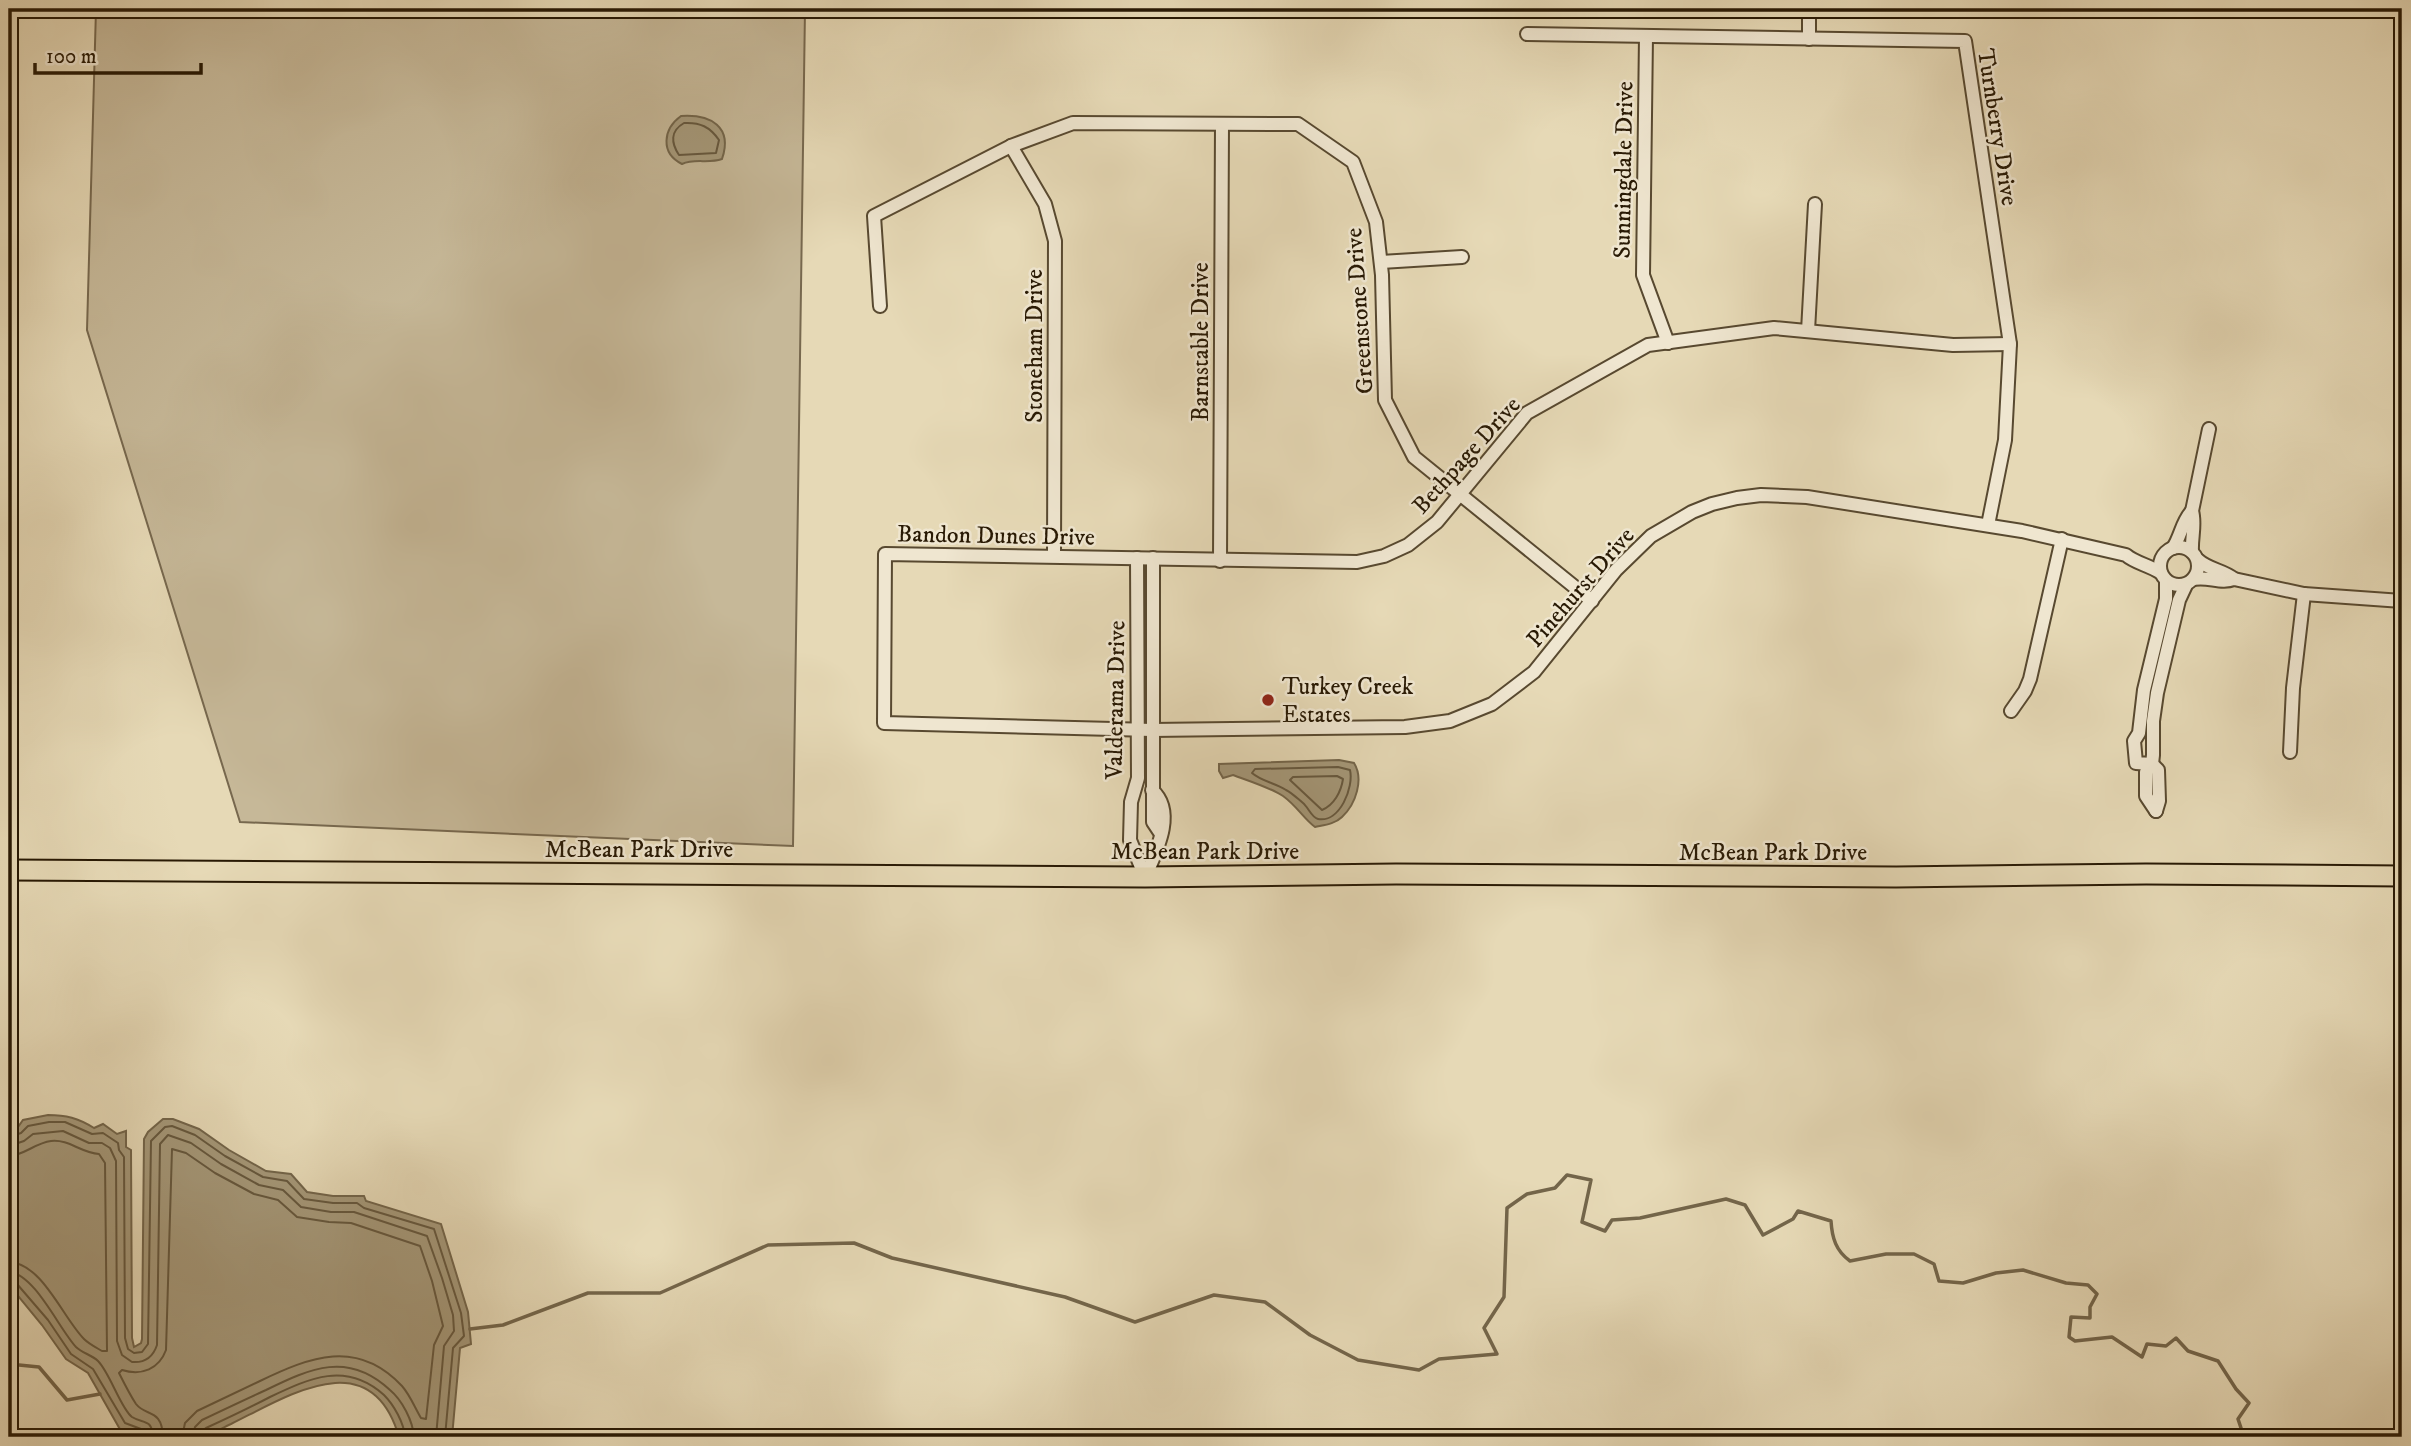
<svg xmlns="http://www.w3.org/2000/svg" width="2411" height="1446" viewBox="0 0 2411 1446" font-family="'IM FELL DW Pica',serif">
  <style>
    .green { fill: #c6b898; stroke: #77684e; stroke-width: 2 }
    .water { fill: #a59879; stroke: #73654a; stroke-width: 2 }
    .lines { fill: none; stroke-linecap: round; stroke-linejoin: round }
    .shore { stroke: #66583e; stroke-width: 2 }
    .stream { stroke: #73654a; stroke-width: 3.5 }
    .minor-casing { stroke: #584930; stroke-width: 16 }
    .primary-casing { stroke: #281904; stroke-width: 23 }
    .minor { stroke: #efe6d0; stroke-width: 12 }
    .primary { stroke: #e6d9b6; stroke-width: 19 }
    .poi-dot { fill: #8f2418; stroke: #efe6d0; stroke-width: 2.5 }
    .labels { text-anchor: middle; stroke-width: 5; stroke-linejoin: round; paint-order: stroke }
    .street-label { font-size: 24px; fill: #281904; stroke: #efe6d0 }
    .poi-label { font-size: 24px; fill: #281904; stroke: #efe6d0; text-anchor: start }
  </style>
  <rect width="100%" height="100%" fill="#e6d9b6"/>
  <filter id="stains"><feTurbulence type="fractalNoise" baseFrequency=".00286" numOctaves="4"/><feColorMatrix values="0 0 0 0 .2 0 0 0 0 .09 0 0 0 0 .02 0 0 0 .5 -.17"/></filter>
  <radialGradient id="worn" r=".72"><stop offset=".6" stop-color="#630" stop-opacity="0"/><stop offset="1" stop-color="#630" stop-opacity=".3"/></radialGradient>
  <polygon class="green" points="96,9 805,9 793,846 240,822 87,330"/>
  <g class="water">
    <path d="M681 116C711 114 733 127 722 159 708 164 695 158 682 164 660 153 663 129 681 116Z"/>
    <path d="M1339 760 1354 763C1364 779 1356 804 1342 817 1335 824 1324 825 1315 827 1304 819 1297 806 1283 796 1269 787 1249 781 1233 775L1223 778 1219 771V764Z"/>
    <path d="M48 1115C66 1115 78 1118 94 1128L103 1124 117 1134 126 1131V1147L131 1150 132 1338 134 1347 141 1343 142 1339 144 1139 148 1132 163 1119H173L199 1129 229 1150 266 1171 291 1174 307 1192 333 1196H364L366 1201 441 1224 468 1312 471 1344 460 1348 452 1437H399C371 1341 288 1396 231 1424 222 1428 211 1435 202 1437 177 1442 145 1436 121 1431L88 1373 66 1359 42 1325 9 1285V1131L18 1127 23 1120Z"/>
  </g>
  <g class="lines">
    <g class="shore">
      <path d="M684 123C700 122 710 127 719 140L716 153 679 155C671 143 670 131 684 123Z"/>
      <path d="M1338 767 1350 770C1354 787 1340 823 1318 819 1312 818 1308 807 1303 803 1298 799 1292 793 1286 790 1275 783 1261 781 1252 773L1255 769Z"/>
      <path d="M1337 776 1343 779C1341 792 1334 805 1322 810L1290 780 1293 777Z"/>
      <polyline points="9,1137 21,1133 28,1126 49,1122 65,1122 92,1134 103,1133 118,1143 119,1150 124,1157 125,1338 128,1349 134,1353 142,1352 148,1344 151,1141 165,1127 172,1126 195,1135 225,1156 263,1177 287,1181 304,1199 333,1203 357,1203 364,1208 434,1229 461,1313 464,1336 453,1348 445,1437"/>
      <path d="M9 1146 24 1141 33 1134 63 1131 89 1143H102L110 1148 116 1161 117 1341 122 1355 132 1362C144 1363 153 1357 157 1345L160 1144 168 1135 191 1143 221 1164 259 1185 283 1190 301 1207 331 1212H354L427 1236 442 1278 453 1315 454 1331 444 1346 436 1437"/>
      <path d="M9 1156C25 1155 35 1143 51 1141 69 1139 81 1153 99 1154L105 1163 107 1351H102C97 1348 89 1344 84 1339 63 1318 42 1263 9 1262"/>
      <path d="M9 1272C35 1274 59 1329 76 1347 82 1353 92 1355 98 1361 110 1373 121 1409 132 1417 143 1424 152 1418 153 1437"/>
      <polyline points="9,1281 17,1284 48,1320 71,1354 93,1369 125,1423 141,1429 144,1437"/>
      <path d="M163 1437C162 1408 146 1417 136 1404 130 1395 124 1383 119 1373L122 1370C142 1376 159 1369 166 1350L172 1149 186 1153 215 1173 254 1194 278 1200 297 1217 329 1222 351 1223 420 1246 432 1281 443 1326 434 1345 426 1419 421 1418C415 1408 410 1395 402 1386 357 1338 310 1357 260 1381 239 1391 218 1401 197 1411L185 1423 182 1437"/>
      <path d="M193 1437 195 1427 202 1420C223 1410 244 1400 266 1390 311 1368 348 1351 390 1390 402 1400 413 1421 414 1437"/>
      <path d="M202 1437V1431L206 1428C228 1418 249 1408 270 1397 310 1378 346 1361 384 1395 394 1405 404 1423 405 1437"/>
    </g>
    <g class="stream">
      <path d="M470 1329 503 1325 588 1293H660L768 1245 854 1243 892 1258 1065 1297 1135 1322 1214 1295 1265 1302 1310 1335 1358 1360 1419 1370 1439 1359 1497 1354 1484 1328 1504 1297 1507 1208 1527 1194 1555 1188 1567 1175 1591 1180 1582 1222 1605 1231 1612 1220 1640 1218 1726 1199 1745 1205 1763 1235 1793 1219 1798 1211 1831 1221C1832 1238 1836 1251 1850 1261L1886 1254H1914L1934 1264 1939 1281 1963 1283 1996 1273 2023 1270 2066 1283 2088 1285 2097 1294 2090 1307V1318L2071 1317 2069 1337 2075 1341 2112 1337 2142 1357 2147 1344 2166 1346 2176 1338 2188 1351 2218 1361 2236 1389 2249 1403 2238 1419 2244 1437"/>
      <polyline points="9,1364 39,1367 67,1400 100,1394"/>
    </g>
    <g class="minor-casing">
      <g id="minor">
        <polyline points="1809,9 1809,39"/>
        <polyline points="1527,34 1965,41 2010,344 2005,440 1988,525"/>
        <polyline points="1646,36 1643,275 1668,343"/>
        <polyline points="1011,146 1045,204 1055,241 1054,556"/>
        <polyline points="1381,262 1462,257"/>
        <polyline points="880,306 874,216 1011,146 1073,123 1298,124 1353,162 1376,222 1382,275 1385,400 1414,457 1592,601"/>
        <polyline points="1808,331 1815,204"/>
        <path d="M2010 344 1953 345 1774 328 1648 345 1527 413 1437 522 1408 545 1384 556 1357 562 885 554 884 723 1152 730 1405 727 1450 721 1492 704 1534 672 1616 570 1651 536 1692 512 1712 504 1737 498 1761 495 1807 497 2022 531 2126 555C2135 563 2149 565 2161 573"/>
        <circle cx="2179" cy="566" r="19"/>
        <path d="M2173 548C2181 536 2182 521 2192 511"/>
        <path d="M2192 552C2191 538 2196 524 2192 511L2209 429"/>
        <polyline points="1137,558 1138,778 1131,802 1130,840 1145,877"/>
        <polyline points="1153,558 1153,822 1161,834"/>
        <path d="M2198 560C2209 570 2223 570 2234 579"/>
        <polyline points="1220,561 1222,124"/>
        <path d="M2194 579C2208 576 2221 584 2234 579L2304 594 2402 601"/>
        <polyline points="2011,711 2025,691 2030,679 2062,539"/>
        <polyline points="2290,752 2293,688 2304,594"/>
        <polyline points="2156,811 2159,801 2158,770 2152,764 2136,763 2134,741 2139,733 2144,690 2166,599 2166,581"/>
        <polyline points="2156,811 2146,796 2146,772 2152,764 2153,755 2153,721 2157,693 2179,600 2186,585"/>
        <path d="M1145 877C1156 852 1177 812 1152 790"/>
      </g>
    </g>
    <g class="primary-casing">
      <polyline id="primary" points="9,870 1145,877 1396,874 1896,877 2146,874 2402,876"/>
    </g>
    <use href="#minor" class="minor"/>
    <use href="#primary" class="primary"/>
  </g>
  <circle class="poi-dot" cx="1268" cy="700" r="7"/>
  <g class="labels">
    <g class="street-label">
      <text transform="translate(1998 127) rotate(81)" y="8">Turnberry Drive</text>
      <text transform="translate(1623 170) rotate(-89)" y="8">Sunningdale Drive</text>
      <text transform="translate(1359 311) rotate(-94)" y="8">Greenstone Drive</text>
      <text transform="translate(1200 342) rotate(-90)" y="8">Barnstable Drive</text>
      <text transform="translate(1034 346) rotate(-90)" y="8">Stoneham Drive</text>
      <text transform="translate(1466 455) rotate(-48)" y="8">Bethpage Drive</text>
      <text transform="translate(996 535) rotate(1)" y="8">Bandon Dunes Drive</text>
      <text transform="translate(1580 587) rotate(-49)" y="8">Pinehurst Drive</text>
      <text transform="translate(1115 700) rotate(-89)" y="8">Valderama Drive</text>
      <text x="639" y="857">McBean Park Drive</text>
      <text x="1205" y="859">McBean Park Drive</text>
      <text x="1773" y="860">McBean Park Drive</text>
    </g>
    <g class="poi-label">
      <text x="1282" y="694">Turkey Creek<tspan x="1282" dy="28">Estates</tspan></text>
    </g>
  </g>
  <rect width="2411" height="1446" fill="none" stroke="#e6d9b6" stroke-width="35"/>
  <rect x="10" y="10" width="2390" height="1425" fill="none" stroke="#281904" stroke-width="3.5"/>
  <rect x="18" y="18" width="2376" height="1411" fill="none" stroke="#281904" stroke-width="2"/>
  <path d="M35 63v10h166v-10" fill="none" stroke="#281904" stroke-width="3.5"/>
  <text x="46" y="63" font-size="21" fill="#281904" stroke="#efe6d0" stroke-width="5" paint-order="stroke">100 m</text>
  <rect width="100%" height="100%" filter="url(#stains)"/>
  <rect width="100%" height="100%" fill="url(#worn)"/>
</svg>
